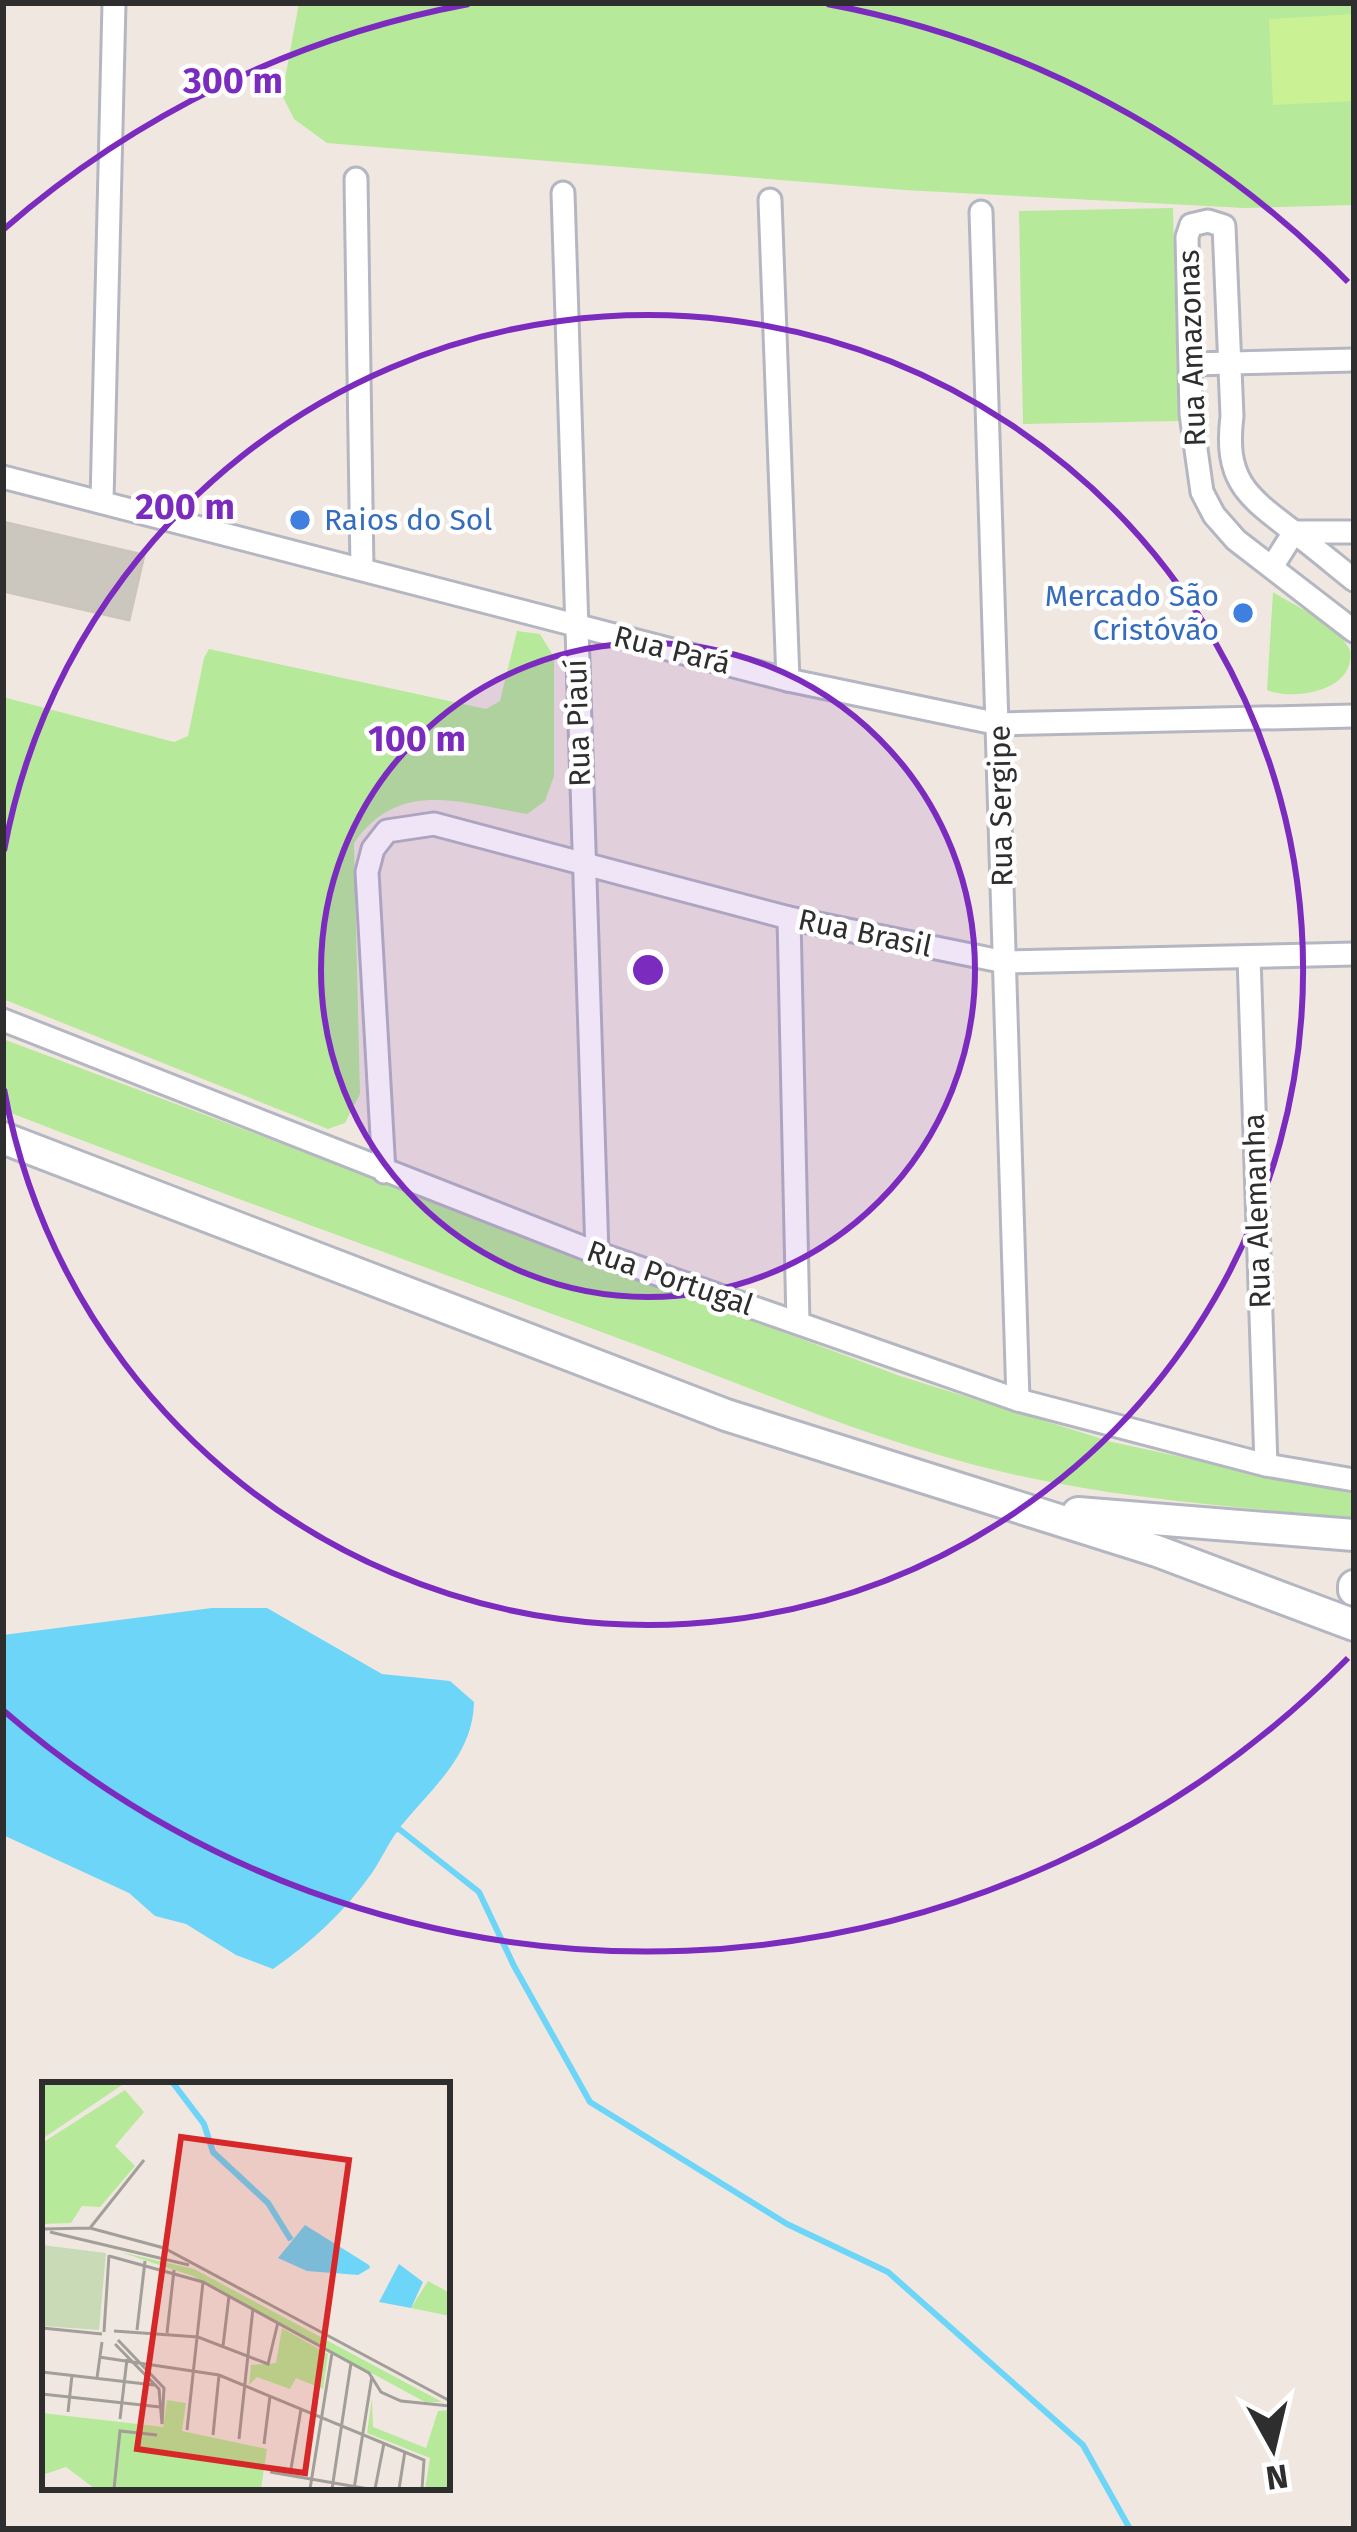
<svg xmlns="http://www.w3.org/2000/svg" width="1357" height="2532" viewBox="0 0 1357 2532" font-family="'Fira Sans',sans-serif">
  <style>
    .green { fill: #b6e999 }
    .pitch { fill: #cbf195 }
    .water { fill: #6dd5f7 }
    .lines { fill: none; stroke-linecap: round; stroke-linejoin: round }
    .stream { stroke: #6dd5f7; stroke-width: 6 }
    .building { fill: #cbc7be; stroke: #ccc5b9; stroke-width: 3 }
    .minor-casing { stroke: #b4b6c2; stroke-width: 27 }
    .secondary-casing { stroke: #b4b6c2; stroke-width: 36 }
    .minor { stroke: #fff; stroke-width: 21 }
    .secondary { stroke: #fff; stroke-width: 30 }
    .ring { fill: none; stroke: #7b2cbf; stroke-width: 6 }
    .shop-dot { fill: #3f7fe0; stroke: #fff; stroke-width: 4.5 }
    .labels { text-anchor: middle; stroke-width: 9; stroke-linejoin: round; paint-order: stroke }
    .street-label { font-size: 30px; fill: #2e2e2e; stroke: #fff }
    .shop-label { font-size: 30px; fill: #366cbe; stroke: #fff; text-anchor: start }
    .inset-river { fill: none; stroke: #6dd5f7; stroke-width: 6 }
    .inset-road { fill: none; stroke: #a29e99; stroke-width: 3 }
    .view { fill: #d62828; fill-opacity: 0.15; stroke: #d62828; stroke-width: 6 }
    .inset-edge { fill: none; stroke: #2e2e2e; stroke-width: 6 }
    .centre { fill: #7b2cbf; stroke: #fff; stroke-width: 6 }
    .ring-label { font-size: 36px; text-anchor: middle; font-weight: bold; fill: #7b2cbf; stroke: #fff; stroke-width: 9; stroke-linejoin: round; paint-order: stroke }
  </style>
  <rect width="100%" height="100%" fill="#f0e8e0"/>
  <g class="green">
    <polygon points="299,3 1354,3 1354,205 1245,208 904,190 327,143 294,119 282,95"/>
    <polygon points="1173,208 1178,421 1023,424 1019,211"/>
    <path d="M1273 592C1298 608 1336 623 1350 650 1357 692 1292 701 1267 690Z"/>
    <path d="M517 631 540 634 554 657V776L545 801 527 814C461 803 399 778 354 843L360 1094 345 1123 328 1129 3 999V697L174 742 188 736 204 658 209 649 486 709 500 701Z"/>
    <path d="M3 1039 900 1376 1112 1442 1354 1494V1518C1236 1507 1118 1499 1003 1472 878 1443 762 1392 642 1347 429 1268 215 1192 3 1110Z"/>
  </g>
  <polygon class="pitch" points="1354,14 1354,101 1273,105 1269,19"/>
  <path class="water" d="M212 1608H267L382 1674 450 1681 474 1702C473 1755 433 1787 401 1826 390 1840 382 1858 372 1873 344 1912 312 1942 273 1969L236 1955 186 1924 155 1916 129 1893 3 1835V1635Z"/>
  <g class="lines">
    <polyline class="stream" points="391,1830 399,1829 479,1892 514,1966 590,2102 787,2224 888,2272 1083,2445 1130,2529"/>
  </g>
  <polygon class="building" points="3,522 144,555 129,620 3,591"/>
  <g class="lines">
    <g class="minor-casing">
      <g id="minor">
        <polyline points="356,179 362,569"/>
        <polyline points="563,193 597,1253"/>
        <polyline points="770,200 788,680"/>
        <polyline points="981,212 1018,1400"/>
        <polyline points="1192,364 1354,360"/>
        <polyline points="3,477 788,680 999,724 1354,716"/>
        <polyline points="102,501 114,3"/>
        <polyline points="1272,567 1294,532 1354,532"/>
        <path d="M1354 580C1334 564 1315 548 1294 532 1247 496 1224 481 1232 416L1224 226 1208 221 1191 225 1187 237 1191 414 1202 492 1214 515 1236 540 1354 631"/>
        <polyline points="789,918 798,1323"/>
        <polyline points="1249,957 1266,1465"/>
        <polyline points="3,1020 597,1253 1018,1400 1266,1465 1354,1480"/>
        <polyline points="384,1172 367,872 373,849 387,831 434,824 789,918 1005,962 1354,954"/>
      </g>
    </g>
    <g class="secondary-casing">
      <g id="secondary">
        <polyline points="3,1138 726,1415 1157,1551 1354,1625"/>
        <polyline points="1078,1513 1354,1535"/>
        <polyline points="1354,1586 1354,1590"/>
      </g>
    </g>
    <use href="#minor" class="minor"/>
    <use href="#secondary" class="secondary"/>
  </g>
  <circle cx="648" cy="970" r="327" fill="#7b2cbf" fill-opacity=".12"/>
  <g class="ring">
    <circle cx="648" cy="970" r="327"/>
    <path d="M4 851A655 655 0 1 1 4 1089"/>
    <path d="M1348 1658A982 982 0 0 1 4 1711M4 229A982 982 0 0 1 469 4M827 4A982 982 0 0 1 1348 282"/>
  </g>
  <g class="shop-dot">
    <circle cx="300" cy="520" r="12"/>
    <circle cx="1243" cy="613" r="12"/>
  </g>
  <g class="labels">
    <g class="street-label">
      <text transform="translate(1192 348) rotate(-92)" y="10">Rua Amazonas</text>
      <text transform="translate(672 650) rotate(14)" y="10">Rua Pará</text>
      <text transform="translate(578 723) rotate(-92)" y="10">Rua Piauí</text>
      <text transform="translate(1001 806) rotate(-91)" y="10">Rua Sergipe</text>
      <text transform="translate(865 933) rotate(12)" y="10">Rua Brasil</text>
      <text transform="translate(1257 1211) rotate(-92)" y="10">Rua Alemanha</text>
      <text transform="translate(670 1278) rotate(19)" y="10">Rua Portugal</text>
    </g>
    <g class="shop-label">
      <text x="324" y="530">Raios do Sol</text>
      <text x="1219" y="606" text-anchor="end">Mercado São<tspan x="1219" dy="34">Cristóvão</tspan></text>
    </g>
  </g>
  <g transform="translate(42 2082)">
    <rect width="408" height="408" fill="#f0e8e0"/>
    <path d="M0 1H83L0 57ZM83 8 102 30 73 64 93 84 58 125 40 124 29 141 0 142V61ZM78 170 152 187 400 320H383L151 194ZM386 199 408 211V234L369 226ZM240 246 286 272 281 307 254 296 248 307 215 295 207 303 209 283 234 281ZM330 316 331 345 384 366 396 329 408 328V407H383L388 376 325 351ZM125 318 144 321 140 349 225 367 219 407H53L24 385 0 393V331L121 345Z" fill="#b6e999"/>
    <path d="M0 163 64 171 57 248 0 244Z" fill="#c8dbb6"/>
    <path d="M263 143 327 183 328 186 316 193 265 189 236 176ZM357 182 381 200 369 226 337 220Z" fill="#6dd5f7"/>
    <path class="inset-river" d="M131 1 162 42 171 70 226 121 249 158"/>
    <path class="inset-road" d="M48 146 102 78M0 147 48 146 122 166 408 319M8 150 147 183M67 174 161 200 327 291 339 310 359 319 408 324M0 246 60 252M95 248 103 179M72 249 156 255 226 282 236 240M62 250 67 173M125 251 132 188M73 262 117 307 120 342 122 306 76 258M181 264 187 214M57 275 177 293 382 378 380 407M0 290 112 303M55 296 60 260M0 312 118 325M26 330 30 293M78 337 85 277M145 348 161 200M171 353 177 293M197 357 211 226M222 362 228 314M228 390 327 407M248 393 259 327M72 407 78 349 115 353M268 407 290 271M290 407 309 281M312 407 330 294M333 407 342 361M357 407 363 369"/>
    <path class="view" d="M139 55 307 78 263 391 95 367Z"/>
    <rect width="408" height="408" class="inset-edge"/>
  </g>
  <circle cx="648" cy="970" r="18" class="centre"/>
  <g class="ring-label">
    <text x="233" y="93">300 m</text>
    <text x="185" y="519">200 m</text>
    <text x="417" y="751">100 m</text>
  </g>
  <rect width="1357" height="2532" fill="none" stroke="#2e2e2e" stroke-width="12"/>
  <g transform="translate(1273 2448) rotate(172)" stroke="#ffffff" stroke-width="9" paint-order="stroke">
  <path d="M0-9L21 45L0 30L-21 45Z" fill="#2e2e2e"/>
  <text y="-18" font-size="33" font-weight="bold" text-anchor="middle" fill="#2e2e2e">N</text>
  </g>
</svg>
